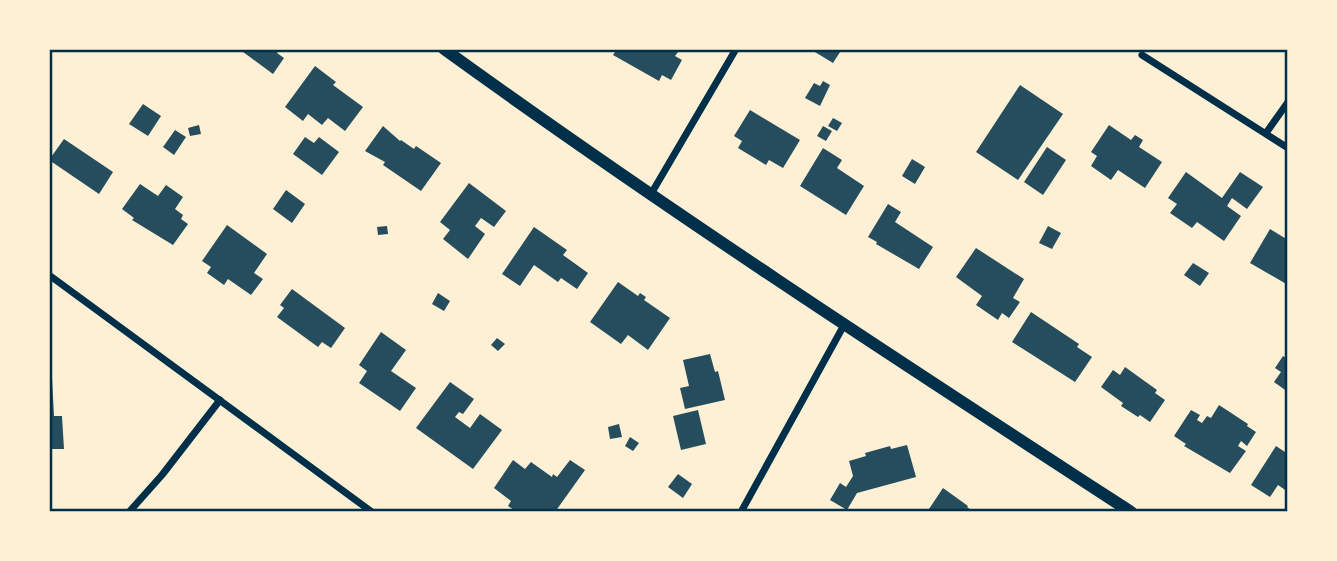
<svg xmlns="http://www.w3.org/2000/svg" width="1337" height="561" viewBox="0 0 1337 561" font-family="Jost,sans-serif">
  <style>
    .building { fill: #264d5e }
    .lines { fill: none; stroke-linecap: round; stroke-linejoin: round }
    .minor { stroke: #003049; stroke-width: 7 }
    .tertiary { stroke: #003049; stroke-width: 12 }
    .neatline { fill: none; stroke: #003049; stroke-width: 2.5 }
  </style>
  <rect width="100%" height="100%" fill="#fdf0d5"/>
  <g class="building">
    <polygon points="239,49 280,49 277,53 284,58 273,74"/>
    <polygon points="617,49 673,49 678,52 675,56 682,60 671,80 662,75 659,81 613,55"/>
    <polygon points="810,49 842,49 833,63"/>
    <polygon points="315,66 336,82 333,85 363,107 345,131 328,118 322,125 308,114 303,121 285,107"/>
    <polygon points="823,81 830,85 820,106 805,98 814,83 820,86"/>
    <polygon points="1020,85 1063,114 1018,180 976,152"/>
    <polygon points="143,104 161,116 148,136 129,124"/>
    <polygon points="750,110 800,140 783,168 769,160 766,165 738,148 742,141 734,136"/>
    <polygon points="833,118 842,123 837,131 828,126"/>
    <polygon points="199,125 201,134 190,136 188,128"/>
    <polygon points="1109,125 1131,140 1135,135 1143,140 1139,147 1162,162 1145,188 1118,170 1111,180 1091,166 1097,156 1091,152"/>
    <polygon points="383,126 400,141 401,140 414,149 416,146 441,163 421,191 383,165 385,162 365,151"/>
    <polygon points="823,126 832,131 826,141 817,136"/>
    <polygon points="175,130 186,137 174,155 163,147"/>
    <polygon points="305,137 314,143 319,137 339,152 322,175 293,154"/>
    <polygon points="64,139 113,172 99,194 49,160"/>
    <polygon points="1047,147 1066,160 1043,195 1024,182"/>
    <polygon points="823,148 842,160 837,168 864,186 846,215 800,186"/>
    <polygon points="912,159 925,167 915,184 902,176"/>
    <polygon points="1186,172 1222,198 1240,172 1263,187 1247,209 1232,198 1227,206 1241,216 1224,241 1197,222 1192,228 1170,213 1177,204 1168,198"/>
    <polygon points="469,183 506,211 494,227 481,218 475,226 485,234 468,259 443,239 450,230 440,222"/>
    <polygon points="140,184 158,196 166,185 183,197 175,209 183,215 181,219 188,224 173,245 132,220 134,218 122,209"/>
    <polygon points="286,190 305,204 292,223 273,209"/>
    <polygon points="888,204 901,212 895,222 933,247 919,269 876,244 877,242 868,237"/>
    <polygon points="227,225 267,254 254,273 263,279 251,295 228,279 224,285 207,273 211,267 202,261"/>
    <polygon points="387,226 388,234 378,235 377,227"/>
    <polygon points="1048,226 1061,233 1052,249 1039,243"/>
    <polygon points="534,227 567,250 563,255 588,273 577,289 561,278 558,282 534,265 520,286 502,274"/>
    <polygon points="1270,229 1288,240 1288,285 1250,263"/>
    <polygon points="976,248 1024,279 1013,298 1020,302 1009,318 1002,313 998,320 976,305 982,296 956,277"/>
    <polygon points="1193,263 1209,273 1200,286 1184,275"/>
    <polygon points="618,282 638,296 640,293 646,297 644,300 670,318 648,350 628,335 621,344 590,322"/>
    <polygon points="292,289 345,328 331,348 322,342 318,347 277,317 284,308 280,305"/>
    <polygon points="438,293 450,301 444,311 432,304"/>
    <polygon points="1031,312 1079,344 1077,347 1092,357 1075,382 1012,342"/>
    <polygon points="381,332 406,350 391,371 416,388 400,411 359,383 367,371 359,365"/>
    <polygon points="497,338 505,344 498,351 491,345"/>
    <polygon points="710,354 715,372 718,371 725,400 685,409 680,388 689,386 683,360"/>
    <polygon points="1283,356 1288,359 1288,392 1274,382 1281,372 1275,368"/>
    <polygon points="1125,367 1157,390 1155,393 1165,400 1150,422 1140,415 1138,417 1121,406 1123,403 1101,387 1113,370 1120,375"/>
    <polygon points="49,378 52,378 54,416 62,416 64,449 49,449"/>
    <polygon points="450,382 474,399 463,414 459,412 455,417 470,428 480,414 502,430 473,469 416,428"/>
    <polygon points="1219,405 1248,424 1247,426 1256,432 1247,446 1241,441 1238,446 1246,451 1230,473 1184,446 1186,444 1174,436 1191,410 1200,415 1197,420 1202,423 1207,416 1211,418"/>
    <polygon points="698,410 706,444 681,450 673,416"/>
    <polygon points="619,424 622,437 610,439 608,427"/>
    <polygon points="630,437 639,443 633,451 625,446"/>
    <polygon points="907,445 916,477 857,493 847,510 830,500 840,483 846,487 853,476 849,461 866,456 865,453 890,446 891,449"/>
    <polygon points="1276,446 1288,454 1288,492 1278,485 1270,497 1251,485"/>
    <polygon points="513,460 525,469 531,462 552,477 553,474 557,477 570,460 585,470 555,512 517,512 508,506 511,501 494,488"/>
    <polygon points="678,474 692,484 683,498 668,487"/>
    <polygon points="943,488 968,506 967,507 974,512 927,512"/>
  </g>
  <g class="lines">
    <g class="minor">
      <polyline points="1142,55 1288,148"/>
      <polyline points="1266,133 1288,102"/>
      <polyline points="651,194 736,49"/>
      <polyline points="49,275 372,512"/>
      <polyline points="129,512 162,475 220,400"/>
      <polyline points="741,512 844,325"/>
    </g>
    <path class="tertiary" d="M444 49C668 211 899 361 1131 512"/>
  </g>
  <rect width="1337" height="561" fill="none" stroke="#fdf0d5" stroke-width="102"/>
  <rect x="51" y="51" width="1235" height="459" class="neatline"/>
</svg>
